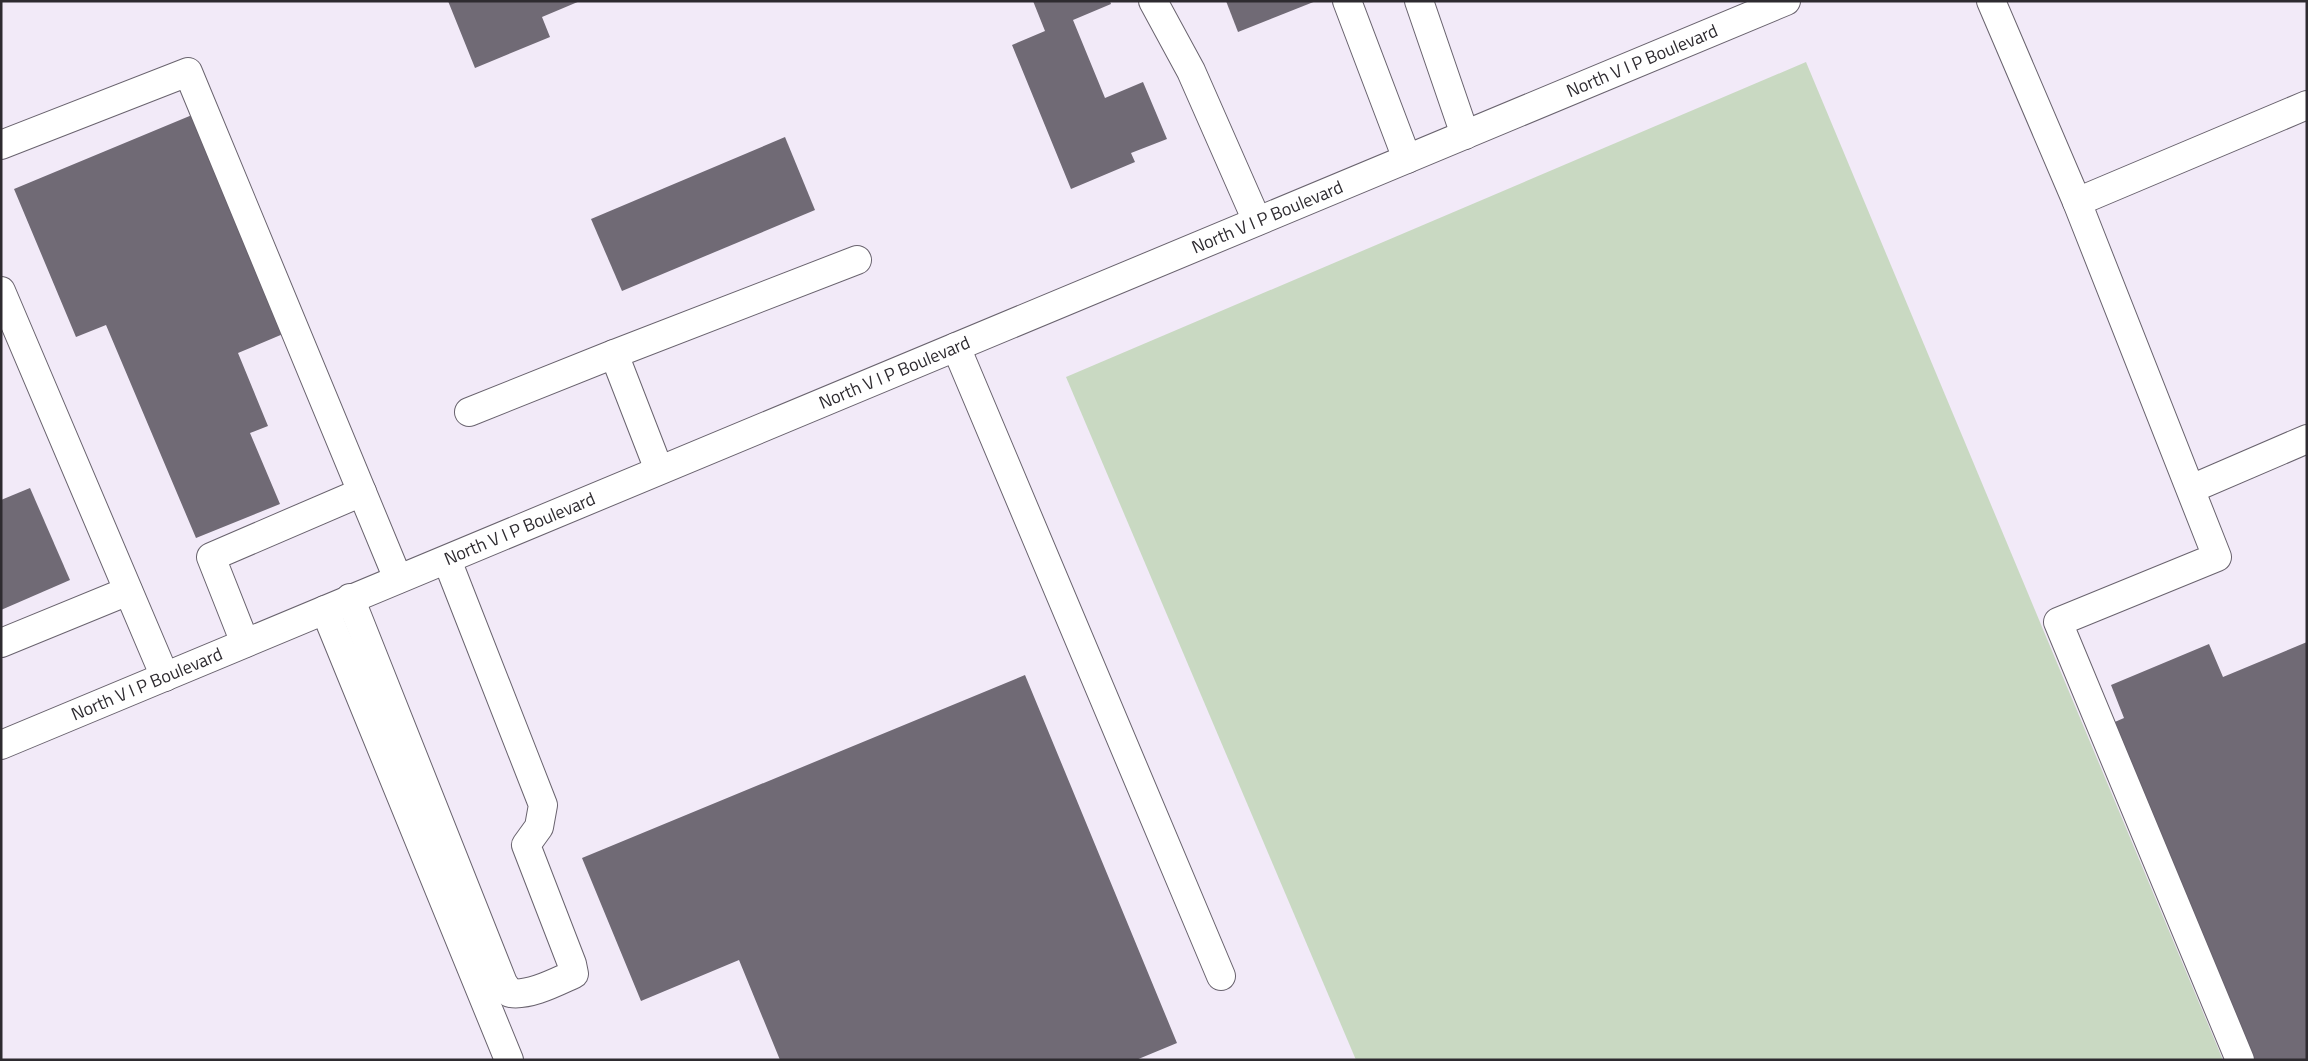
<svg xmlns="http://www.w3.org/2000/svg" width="2308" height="1061" viewBox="0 0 2308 1061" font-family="'Titillium Web',sans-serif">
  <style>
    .green { fill: #c9d9c2 }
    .building { fill: #706a75 }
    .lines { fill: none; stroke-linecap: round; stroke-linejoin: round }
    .minor-casing { stroke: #69636e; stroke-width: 30 }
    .minor { stroke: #fff; stroke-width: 28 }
    .labels { text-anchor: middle; stroke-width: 5; stroke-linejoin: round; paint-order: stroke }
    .street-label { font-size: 18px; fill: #2e2b30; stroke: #fdfaff }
  </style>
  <rect width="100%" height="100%" fill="#f2eaf8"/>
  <polygon class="green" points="1806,62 2223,1060 1356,1060 1066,377"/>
  <g class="building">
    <polygon points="448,1 580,1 542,17 550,37 475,68"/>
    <polygon points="1033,1 1110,1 1111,4 1073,20 1105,98 1143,82 1167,139 1131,153 1135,162 1071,189 1012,45 1045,31"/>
    <polygon points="1226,1 1316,1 1238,32"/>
    <polygon points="192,115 283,334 238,353 268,426 250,433 280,504 196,538 106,325 76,337 14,189"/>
    <polygon points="785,137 815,210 622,291 591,219"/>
    <polygon points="30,488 70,580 1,610 1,500"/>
    <polygon points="2307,642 2307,1060 2248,1060 2110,724 2124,718 2111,685 2209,644 2223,677"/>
    <polygon points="1025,675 1177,1043 1136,1060 780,1060 739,960 641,1001 582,858"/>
  </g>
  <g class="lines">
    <g class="minor-casing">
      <g id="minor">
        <polyline points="1153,1 1191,71 1257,221"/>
        <polyline points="1347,1 1407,159"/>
        <polyline points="1419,1 1465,135"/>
        <polyline points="1991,1 2077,202 2217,557 2058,622 2240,1060"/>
        <polyline points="1,145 188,72 398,579"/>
        <polyline points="2077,202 2307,105"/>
        <polyline points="1,291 165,677"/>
        <polyline points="956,347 1221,976"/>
        <polyline points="469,412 614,354"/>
        <polyline points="659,470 614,354 857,260"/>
        <polyline points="2191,489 2307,439"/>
        <path d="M350 598 503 983 510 993C530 996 556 982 574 974L572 964 526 845 539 827 543 805 447 560"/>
        <polyline points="325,610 509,1060"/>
        <polyline points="1,643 128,591"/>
        <polyline points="245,643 211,557 362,492"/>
        <path id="s1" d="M1 745 1786 1"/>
      </g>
    </g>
    <use href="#minor" class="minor"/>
  </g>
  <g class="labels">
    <g class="street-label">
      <text dy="6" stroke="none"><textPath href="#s1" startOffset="1778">North V I P Boulevard</textPath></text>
      <text dy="6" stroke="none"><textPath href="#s1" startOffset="1372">North V I P Boulevard</textPath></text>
      <text dy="6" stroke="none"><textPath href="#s1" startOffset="968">North V I P Boulevard</textPath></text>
      <text dy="6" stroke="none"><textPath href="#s1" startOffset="562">North V I P Boulevard</textPath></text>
      <text dy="6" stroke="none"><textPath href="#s1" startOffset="158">North V I P Boulevard</textPath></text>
    </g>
  </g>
  <rect width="2308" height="1061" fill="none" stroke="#2e2b30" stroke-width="5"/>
</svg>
